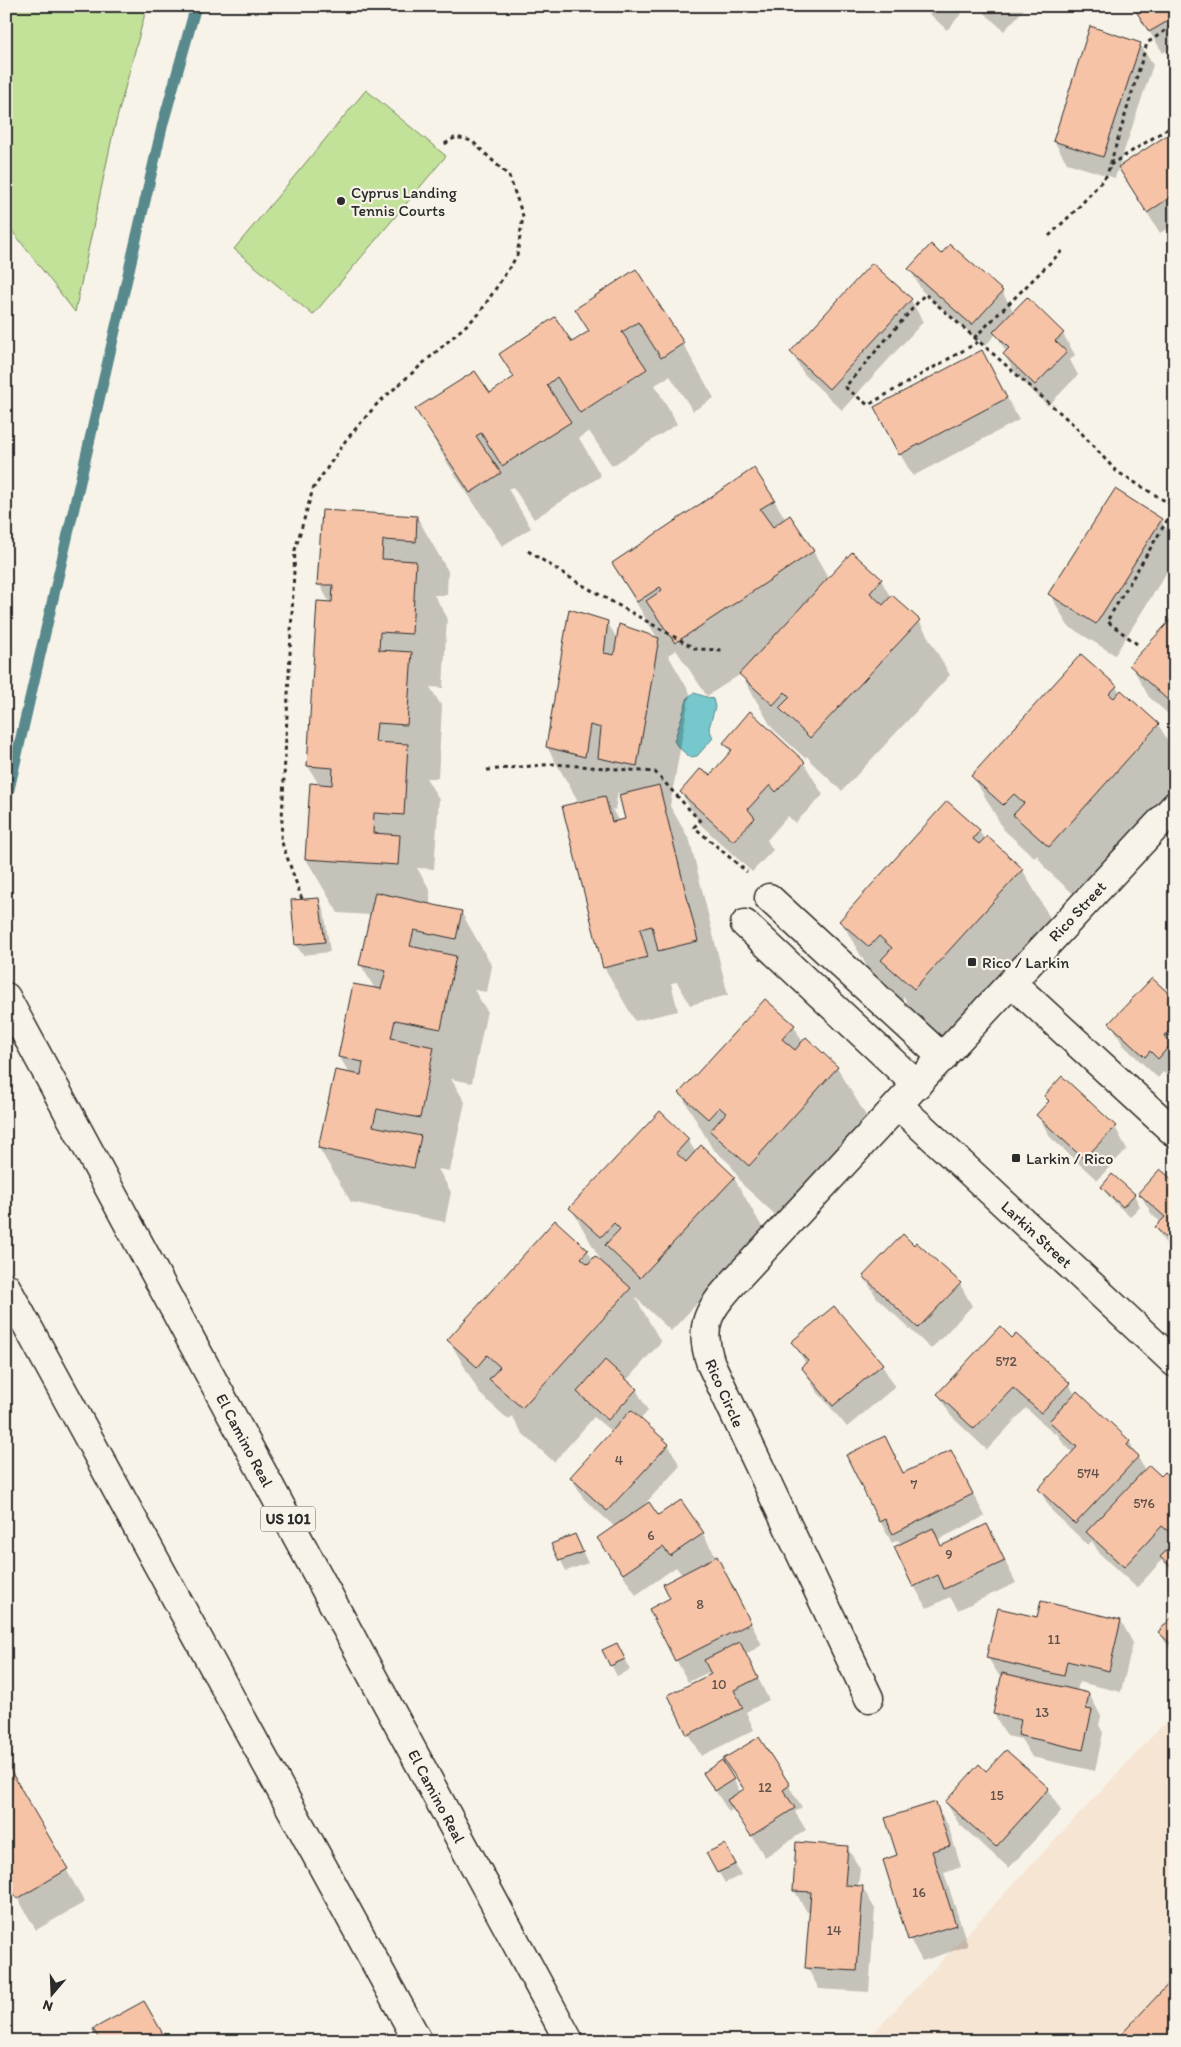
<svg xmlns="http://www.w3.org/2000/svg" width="1181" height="2047" viewBox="0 0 1181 2047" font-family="Itim,sans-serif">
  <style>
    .built { fill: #f7e5d4 }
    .green { fill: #c2e199; stroke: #768662 }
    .water { fill: #76c8cd; stroke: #58898c }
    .shadow { fill: #0003; fill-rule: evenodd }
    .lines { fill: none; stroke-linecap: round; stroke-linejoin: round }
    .stream { stroke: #58898c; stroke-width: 11 }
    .building { fill: #f6c3a7; stroke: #2b2b2b }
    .minor-casing { stroke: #2b2b2b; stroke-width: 31 }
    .highway-casing { stroke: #2b2b2b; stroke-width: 31 }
    .path { stroke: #2b2b2b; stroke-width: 3; stroke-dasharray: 4 4; stroke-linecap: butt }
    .minor { stroke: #f7f3e8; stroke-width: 28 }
    .highway { stroke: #f7f3e8; stroke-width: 28 }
    .poi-dot { fill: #2b2b2b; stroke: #f7f3e8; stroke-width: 2 }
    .labels { text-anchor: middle; stroke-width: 4.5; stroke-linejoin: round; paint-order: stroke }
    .number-label { font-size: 14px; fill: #5e514a }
    .shield { fill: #f7f3e8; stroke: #686764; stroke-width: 1 }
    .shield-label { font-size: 15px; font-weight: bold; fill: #2b2b2b }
    .poi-label { font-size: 16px; fill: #2b2b2b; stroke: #f7f3e8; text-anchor: start }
    .street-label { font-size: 16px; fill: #2b2b2b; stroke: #f7f3e8 }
  </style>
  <rect width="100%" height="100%" fill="#f7f3e8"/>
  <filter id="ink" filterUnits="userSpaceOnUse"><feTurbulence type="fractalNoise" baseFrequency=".02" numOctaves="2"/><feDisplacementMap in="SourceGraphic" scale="10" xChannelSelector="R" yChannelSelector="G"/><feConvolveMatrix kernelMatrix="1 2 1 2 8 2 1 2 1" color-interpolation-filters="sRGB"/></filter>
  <g filter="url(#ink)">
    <polygon class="built" points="1175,1712 1175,2041 866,2041"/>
    <g class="green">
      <polygon points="6,6 147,6 113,133 75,312 6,223"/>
      <polygon points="366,90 446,156 313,315 234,249"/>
    </g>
    <polygon class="water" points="694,693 713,699 715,707 709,728 713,738 697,756 690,757 678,747 674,741 688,697"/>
    <g class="shadow">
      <polygon points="921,6 968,6 947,30"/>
      <polygon points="977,6 1027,6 1004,31"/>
      <polygon points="1133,6 1175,6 1175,46 1163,53"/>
      <polygon points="1140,44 1153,65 1115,178 1067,163 1054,141"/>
      <polygon points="1175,131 1175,224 1160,233 1119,168"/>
      <polygon points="941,255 1002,292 1014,312 1063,334 1075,355 1070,360 1078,375 1048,406 1017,376 1004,354 1006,352 996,334 985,346 922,291 910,269"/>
      <polygon points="636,271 683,344 714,398 693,411 670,376 655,385 677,424 612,466 589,431 579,438 601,476 534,519 513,487 508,489 531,528 502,546 448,464 417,410 490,395 514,378 500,354 571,344 590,332"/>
      <polygon points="911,300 923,322 842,410 804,374 791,352"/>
      <polygon points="994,374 1019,420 913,476 900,454"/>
      <path d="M774 500 786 520 813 551 829 579 881 580 891 598 919 621 950 675 842 791 812 763 807 756 805 758 772 728 741 674 707 696 676 650 668 655 690 693 670 806 690 841 728 995 690 1005 677 982 671 983 678 1011 635 1021 604 967 583 802 578 801 547 747 607 622 618 640 658 639 613 564ZM618 791 627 820 619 822 612 809 615 810Z"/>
      <polygon points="323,511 417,517 448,571 447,595 434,595 447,617 443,688 430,687 442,707 438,778 426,778 439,799 434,869 417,868 430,890 430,905 461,912 492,966 487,992 474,990 487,1011 472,1083 451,1079 465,1102 450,1171 438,1169 451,1192 445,1222 351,1202 319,1148 350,1074 339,1056 375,989 361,965 371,915 338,913 306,859 319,785 308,766 330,603 319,584"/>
      <polygon points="1161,520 1175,544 1175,559 1115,655 1068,626 1050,594"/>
      <polygon points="1175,617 1175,720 1149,697 1131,665"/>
      <polygon points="1116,687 1120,693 1158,724 1175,753 1175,795 1080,900 1046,869 1037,855 1035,858 1004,830 973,776"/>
      <polygon points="750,713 804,763 823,795 795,823 788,816 767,840 773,850 752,872 700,824 681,792 710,777 731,753 725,743"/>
      <polygon points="947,802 979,831 985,840 1022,869 1053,923 945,1043 913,1014 904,997 901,1000 872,975 841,921"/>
      <polygon points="318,899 324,910 330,952 303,955 296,945"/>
      <polygon points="1175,1001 1175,1075 1171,1079 1163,1072 1158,1078 1123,1045 1111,1023"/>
      <polygon points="794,1026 803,1043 837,1067 869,1121 780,1219 743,1185 730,1164 712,1148 681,1094"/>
      <polygon points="1045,1096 1115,1127 1127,1149 1097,1180 1050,1137 1038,1115 1049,1103"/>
      <polygon points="688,1140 696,1153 734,1178 765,1232 671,1331 635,1297 661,1342 626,1381 636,1389 648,1411 640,1420 668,1444 680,1466 643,1506 658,1517 703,1534 715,1555 707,1561 729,1580 762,1645 746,1654 769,1700 746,1712 754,1730 701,1756 688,1734 713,1675 711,1671 688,1682 650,1610 672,1599 682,1575 676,1567 636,1595 599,1538 615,1527 584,1499 571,1477 612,1432 594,1417 554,1462 522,1433 512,1416 509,1420 480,1394 449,1340 555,1222 588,1251 593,1260 603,1264 571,1208"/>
      <polygon points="1175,1183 1175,1255 1169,1249 1156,1228 1161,1222 1152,1215 1140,1193"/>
      <polygon points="1102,1187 1134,1195 1140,1206 1130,1217 1109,1197"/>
      <polygon points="864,1277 960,1284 972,1306 931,1349 877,1298"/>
      <polygon points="834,1307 882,1365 895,1387 847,1427 815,1389 802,1367 806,1364 793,1342"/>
      <polygon points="1000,1328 1069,1384 1075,1395 1129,1441 1145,1470 1175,1483 1175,1547 1173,1549 1175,1551 1175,1579 1163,1559 1137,1588 1100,1554 1092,1541 1088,1545 1052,1511 1039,1489 1073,1453 1063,1443 1056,1432 1054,1434 1026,1408 987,1450 951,1416 938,1394"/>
      <polygon points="884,1438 904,1474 950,1451 985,1516 938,1540 942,1547 987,1526 1016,1583 958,1610 950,1597 927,1608 914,1586 901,1545 898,1540 892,1543 880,1521"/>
      <polygon points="575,1536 588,1563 566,1571 553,1545"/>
      <polygon points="1175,1616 1175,1657 1159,1632"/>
      <polygon points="1038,1619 1121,1621 1133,1643 1121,1692 1079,1682 1077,1691 1089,1694 1101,1716 1099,1725 1103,1733 1095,1771 1032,1757 1021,1739 1007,1736 994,1714 1002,1680 988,1658"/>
      <polygon points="622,1655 630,1670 617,1676 611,1665"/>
      <polygon points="758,1738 802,1807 795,1812 806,1830 765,1857 734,1808 729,1812 704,1773 733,1779 741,1793 744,1791 725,1760"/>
      <polygon points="6,1766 85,1902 36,1930 6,1878"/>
      <polygon points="987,1773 1048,1789 1061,1811 1009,1868 959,1824 946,1802"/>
      <polygon points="935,1804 948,1825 961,1867 944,1873 968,1946 922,1961 910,1939 899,1856"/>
      <polygon points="724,1845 741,1875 725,1883 708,1854"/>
      <polygon points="847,1847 860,1869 858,1887 862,1887 875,1909 869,1992 819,1989 807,1967 811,1912 807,1912 794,1890"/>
    </g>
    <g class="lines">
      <polyline class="stream" points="6,802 163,123 196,6"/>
    </g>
    <g class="building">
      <polygon points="1133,6 1175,6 1175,17 1149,32"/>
      <polygon points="1090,26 1141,43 1103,157 1053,141"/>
      <polygon points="1175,130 1175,194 1147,213 1118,167"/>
      <polygon points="931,244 941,254 950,244 1003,291 972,325 908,269"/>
      <polygon points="872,263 912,299 829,389 790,352"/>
      <polygon points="636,269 684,343 661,358 638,322 622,332 647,369 580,413 557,377 547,385 571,422 502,466 481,433 476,436 501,473 470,493 415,409 475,371 490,393 514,377 499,354 555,317 572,342 589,331 575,309"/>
      <polygon points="1027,297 1064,333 1055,341 1067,352 1035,385 1003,354 1009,348 993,332"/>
      <polygon points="982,350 1007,398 899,455 874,407"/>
      <polygon points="754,468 775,500 760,509 773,527 790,515 814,551 675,643 646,601 662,590 660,587 637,602 612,563"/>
      <polygon points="1115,489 1162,519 1096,624 1048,594"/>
      <polygon points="322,510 417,516 416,542 383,540 382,559 416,561 412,634 380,632 379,650 412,652 407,725 377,723 375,742 408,744 404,815 374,813 373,833 400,835 398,865 305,859 310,783 332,785 333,768 307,766 317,601 332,602 333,585 317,585"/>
      <polygon points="852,552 882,579 870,593 883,605 892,595 920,620 810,738 779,708 790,697 785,692 773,705 739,674"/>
      <polygon points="569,609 608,621 604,653 614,655 619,624 659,638 637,766 598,758 601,728 590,725 585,757 546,747"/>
      <polygon points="1175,615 1175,696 1170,702 1129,665"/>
      <polygon points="1081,654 1117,686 1109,694 1114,698 1121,690 1159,724 1049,847 1013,815 1024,803 1014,794 1003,805 971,776"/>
      <polygon points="750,711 805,762 776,792 770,785 748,809 755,818 733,841 680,792 700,769 710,775 732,750 723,743"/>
      <polygon points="659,785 698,941 658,951 652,926 640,929 648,957 603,968 562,806 605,796 612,822 625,819 619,795"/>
      <polygon points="947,801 980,830 973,839 979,844 987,836 1023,869 914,989 881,960 892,948 879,936 869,947 839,921"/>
      <polygon points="375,892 462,911 456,939 414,930 410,946 456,956 441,1029 395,1020 391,1038 434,1047 420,1118 377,1109 373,1126 421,1136 414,1168 318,1148 335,1070 361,1075 363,1062 338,1057 353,984 381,989 386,971 359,965"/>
      <polygon points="319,898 325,942 295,945 291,900"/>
      <polygon points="1152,978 1175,999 1175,1024 1164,1036 1172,1043 1158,1059 1150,1051 1145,1057 1109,1023"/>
      <polygon points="765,999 795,1025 782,1039 795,1050 806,1037 838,1067 749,1166 710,1131 726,1113 719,1107 708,1119 679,1093"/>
      <polygon points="1062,1076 1116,1126 1084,1159 1036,1115 1049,1101 1044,1096"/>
      <polygon points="660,1111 689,1139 676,1153 686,1162 701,1145 735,1177 640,1278 605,1245 620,1229 614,1223 601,1237 569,1208"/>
      <polygon points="1160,1169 1175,1182 1175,1246 1155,1227 1165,1217 1138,1193"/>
      <polygon points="1112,1174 1135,1194 1123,1207 1101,1187"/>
      <polygon points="555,1220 588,1250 581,1258 588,1264 595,1256 631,1288 522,1408 489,1379 500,1367 487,1355 477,1367 447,1340"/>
      <polygon points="903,1234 914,1245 916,1242 961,1283 918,1328 863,1276"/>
      <polygon points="834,1306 883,1364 833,1406 801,1367 808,1361 791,1342"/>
      <polygon points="1000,1326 1012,1338 1016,1334 1070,1383 1041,1413 1013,1388 974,1429 937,1394"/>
      <polygon points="605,1360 637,1389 608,1420 577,1392"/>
      <polygon points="1077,1391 1130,1441 1127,1445 1139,1456 1075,1524 1038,1489 1077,1447 1049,1421"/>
      <polygon points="631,1410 669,1444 607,1511 570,1477"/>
      <polygon points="885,1436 903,1473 951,1450 973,1494 893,1534 885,1519 879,1522 846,1455"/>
      <polygon points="1149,1465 1161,1476 1165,1472 1175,1481 1175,1537 1162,1526 1124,1567 1086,1532"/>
      <polygon points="681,1500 704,1533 670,1556 663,1547 623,1574 597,1538 649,1502 658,1515"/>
      <polygon points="987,1524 1005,1561 944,1589 938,1575 913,1587 894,1547 933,1528 941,1546"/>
      <polygon points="575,1534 583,1552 559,1561 551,1544"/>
      <polygon points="1171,1546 1175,1549 1175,1570 1160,1557"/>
      <polygon points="717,1556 751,1623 675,1661 649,1609 670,1598 663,1584"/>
      <polygon points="1041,1601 1121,1620 1109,1671 1067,1661 1064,1676 986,1658 998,1608 1037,1617"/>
      <polygon points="1175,1614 1175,1648 1158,1632"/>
      <polygon points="740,1642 758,1678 734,1690 743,1708 687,1735 668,1695 711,1674 704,1660"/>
      <polygon points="617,1643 625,1659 610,1666 602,1650"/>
      <polygon points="1002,1673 1089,1693 1086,1709 1092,1710 1083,1750 1018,1735 1021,1720 993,1714"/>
      <polygon points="759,1737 790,1785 783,1790 795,1808 751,1836 727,1800 744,1789 723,1759"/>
      <polygon points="1006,1750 1049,1788 996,1847 945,1802 979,1764 986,1771"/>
      <polygon points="722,1760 734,1779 715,1791 703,1773"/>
      <polygon points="6,1763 68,1869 17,1899 6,1880"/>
      <polygon points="936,1802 950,1846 932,1851 956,1925 908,1940 883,1860 897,1855 885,1818"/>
      <polygon points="796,1842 848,1846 845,1885 863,1886 857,1971 805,1968 811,1892 793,1891"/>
      <polygon points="725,1844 736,1864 717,1873 706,1853"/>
      <polygon points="1175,1977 1175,2041 1115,2041"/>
      <polygon points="144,2001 167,2041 100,2041 93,2029"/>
    </g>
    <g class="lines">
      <g class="minor-casing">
        <g id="minor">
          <polyline points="769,898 943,1058"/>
          <polyline points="745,924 917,1085"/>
          <polyline points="1012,983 1175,1133"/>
          <polyline points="898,1105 1175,1363"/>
          <path d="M869 1698 711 1364C696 1321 712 1307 740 1275L1175 806"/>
        </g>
      </g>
      <g class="highway-casing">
        <g id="highway">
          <polyline points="6,997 569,2041"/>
          <polyline points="6,1287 418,2041"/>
        </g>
      </g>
      <g class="path">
        <polyline points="1110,165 1175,124"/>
        <polyline points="1049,236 1077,209 1107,175 1147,43 1175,24"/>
        <polyline points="974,338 1065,248"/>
        <polyline points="978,342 868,405 845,387 925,294 1074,425 1116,471 1175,507"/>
        <polyline points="528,551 577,582 696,649 722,650"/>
        <polyline points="1137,644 1107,621 1175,507"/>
        <polyline points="487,770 554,764 655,772 700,821 694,827 747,872"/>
        <polyline points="302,899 281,840 295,550 313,489 346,440 377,404 479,314 517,256 523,216 509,176 472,141 456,137 443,145"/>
      </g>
      <use href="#minor" class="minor"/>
      <use href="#highway" class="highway"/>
    </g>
  </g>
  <g class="poi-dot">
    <circle cx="341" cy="201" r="5"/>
    <rect x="967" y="957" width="10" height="10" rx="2.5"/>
    <rect x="1011" y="1153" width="10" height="10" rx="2.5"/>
  </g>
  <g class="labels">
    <g class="number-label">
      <text x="1006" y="1366">572</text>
      <text x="619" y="1465">4</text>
      <text x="1088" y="1478">574</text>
      <text x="914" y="1489">7</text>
      <text x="1144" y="1508">576</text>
      <text x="651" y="1540">6</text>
      <text x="949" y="1559">9</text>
      <text x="700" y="1609">8</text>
      <text x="1054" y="1644">11</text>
      <text x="719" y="1689">10</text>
      <text x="1042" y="1717">13</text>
      <text x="765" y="1792">12</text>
      <text x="997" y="1800">15</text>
      <text x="919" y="1897">16</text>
      <text x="834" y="1935">14</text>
    </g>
    <rect class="shield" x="260.5" y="1506.5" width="55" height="25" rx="4"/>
    <g class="shield-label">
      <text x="288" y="1524">US 101</text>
    </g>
    <g class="poi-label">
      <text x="351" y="198">Cyprus Landing<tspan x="351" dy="18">Tennis Courts</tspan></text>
      <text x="982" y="968">Rico / Larkin</text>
      <text x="1026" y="1164">Larkin / Rico</text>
    </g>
    <g class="street-label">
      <text transform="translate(1077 911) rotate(-47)" y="6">Rico Street</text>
      <text transform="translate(1037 1234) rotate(43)" y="6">Larkin Street</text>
      <text transform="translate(725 1393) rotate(66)" y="6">Rico Circle</text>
      <text transform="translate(245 1440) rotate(62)" y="6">El Camino Real</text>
      <text transform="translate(437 1796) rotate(62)" y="6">El Camino Real</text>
    </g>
  </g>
  <rect width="1181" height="2047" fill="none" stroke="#f7f3e8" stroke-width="25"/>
  <rect x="12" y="12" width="1156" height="2022" fill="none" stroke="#2b2b2b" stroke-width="2" filter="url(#ink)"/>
  <g transform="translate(52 1994) rotate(199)" stroke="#f7f3e8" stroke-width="4" paint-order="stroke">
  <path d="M0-4L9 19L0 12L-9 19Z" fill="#2b2b2b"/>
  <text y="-8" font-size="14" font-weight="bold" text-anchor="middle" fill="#2b2b2b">N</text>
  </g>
</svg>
